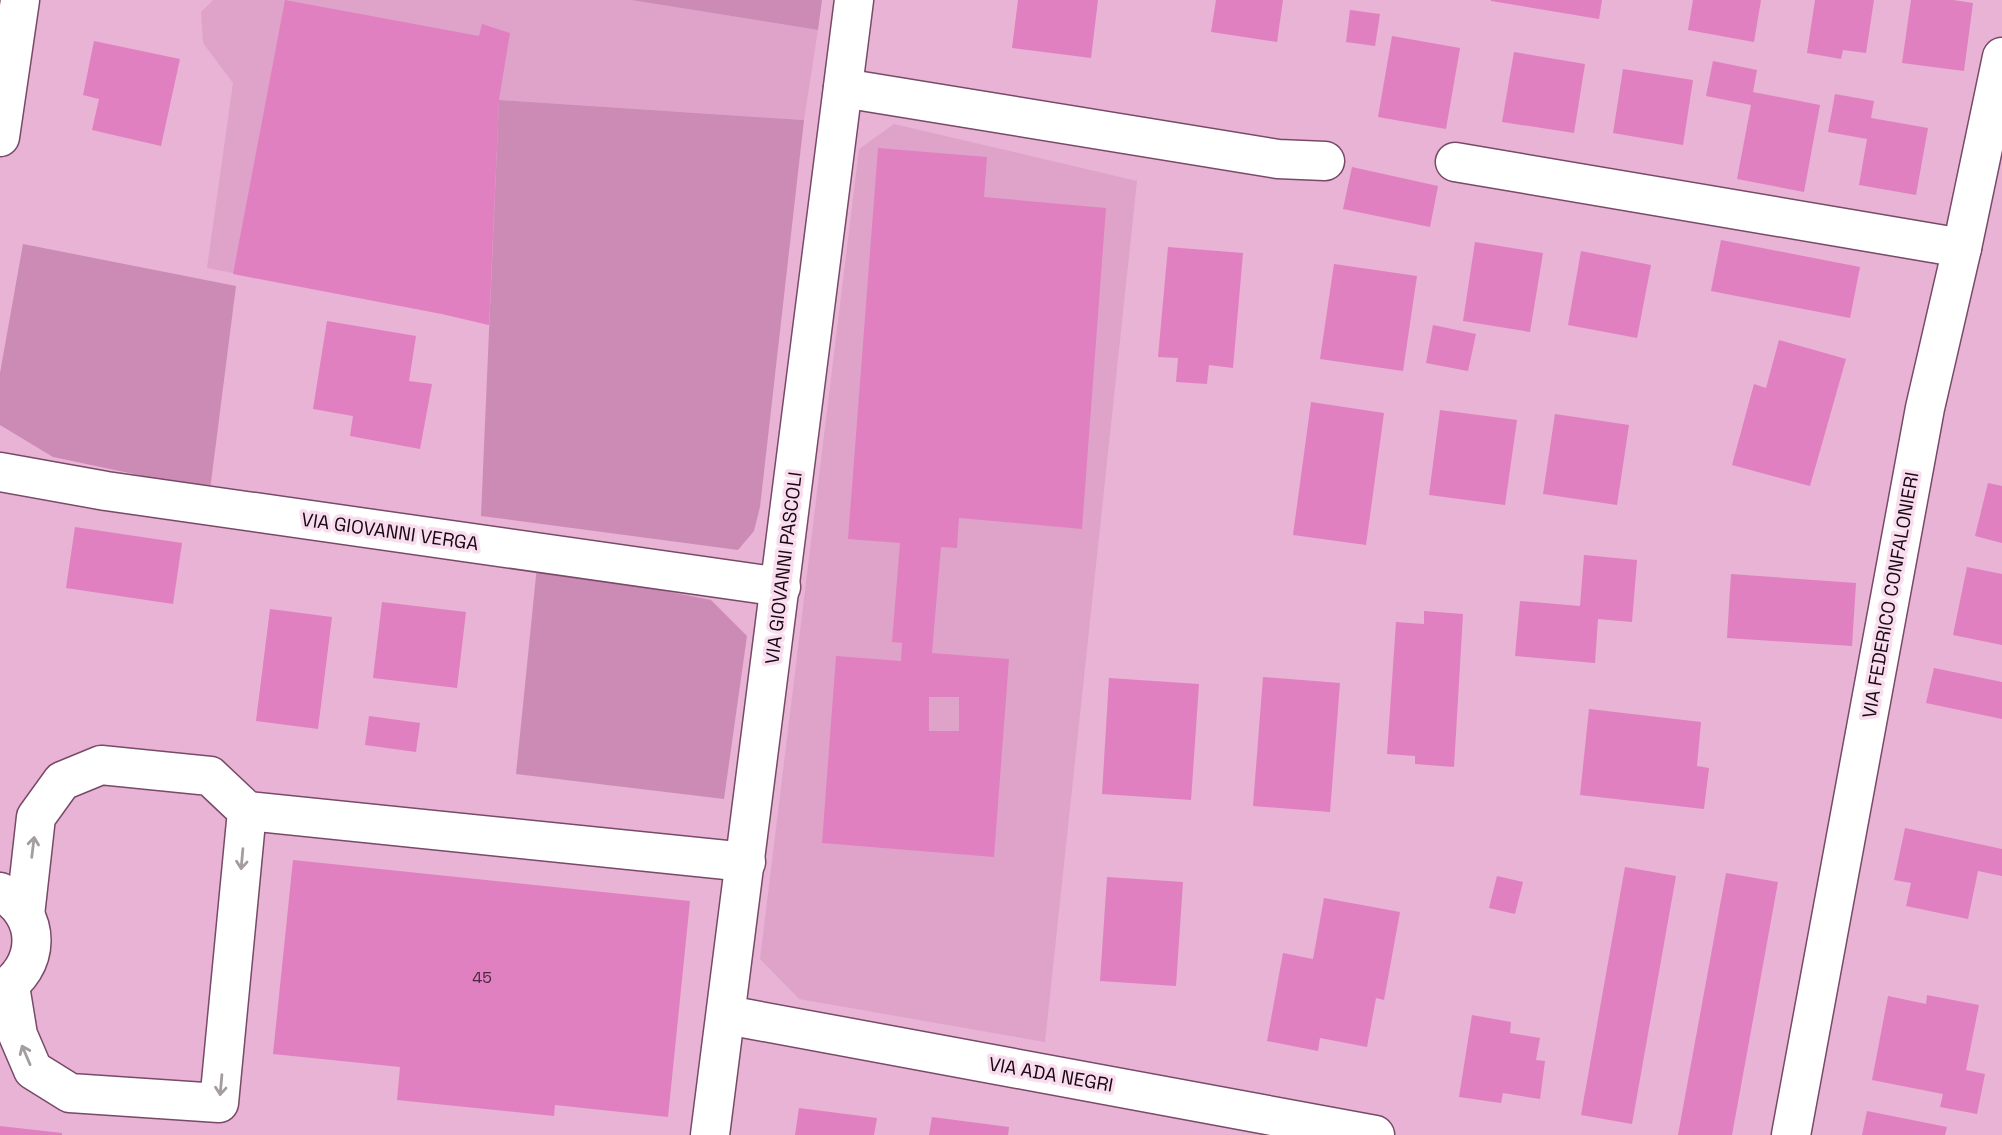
<svg xmlns="http://www.w3.org/2000/svg" width="2002" height="1135" viewBox="0 0 2002 1135" font-family="'Space Grotesk',sans-serif">
  <style>
    .built { fill: #dfa3c9 }
    .green { fill: #cc8bb5 }
    .building { fill: #e080c0; fill-rule: evenodd }
    .lines { fill: none; stroke-linecap: round; stroke-linejoin: round }
    .minor-casing { stroke: #784a68; stroke-width: 41 }
    .major-casing { stroke: #784a68; stroke-width: 41 }
    .minor { stroke: #fff; stroke-width: 38 }
    .major { stroke: #fff; stroke-width: 38 }
    .oneway { stroke: #a39ca1 }
    .labels { text-anchor: middle; stroke-width: 7; stroke-linejoin: round; paint-order: stroke }
    .number-label { font-size: 16px; fill: #4b253e }
    .street-label { font-size: 19px; fill: #190713; stroke: #f9ddee }
  </style>
  <rect width="100%" height="100%" fill="#e8b3d4"/>
  <g class="built">
    <polygon points="213,0 631,0 818,30 804,120 499,100 489,325 442,314 207,268 233,83 203,43 201,12"/>
    <polygon points="894,124 1137,181 1045,1042 799,999 760,959 859,149"/>
  </g>
  <g class="green">
    <polygon points="631,0 822,0 818,30"/>
    <polygon points="499,100 804,120 760,507 754,531 738,550 481,516"/>
    <polygon points="23,244 236,286 210,490 53,457 0,425 0,373"/>
    <polygon points="537,566 711,600 747,636 724,799 516,774"/>
  </g>
  <g class="building">
    <polygon points="285,0 479,36 482,24 510,33 499,100 489,325 442,314 233,274"/>
    <polygon points="1018,0 1098,0 1091,58 1012,48"/>
    <polygon points="1216,0 1283,0 1277,42 1211,32"/>
    <polygon points="1491,0 1602,0 1599,19 1491,1"/>
    <polygon points="1693,0 1761,0 1754,42 1688,30"/>
    <polygon points="1815,0 1874,0 1866,53 1843,50 1841,59 1807,53"/>
    <polygon points="1911,0 1953,0 1973,3 1964,71 1902,63"/>
    <polygon points="1350,10 1380,14 1375,46 1346,42"/>
    <polygon points="1392,36 1460,48 1446,129 1378,117"/>
    <polygon points="94,41 180,59 161,146 92,130 99,99 83,95"/>
    <polygon points="1514,52 1585,64 1574,133 1502,122"/>
    <polygon points="1713,61 1757,70 1753,92 1820,105 1804,192 1737,179 1751,105 1706,96"/>
    <polygon points="1623,69 1693,80 1683,145 1613,133"/>
    <polygon points="1835,94 1874,101 1871,118 1928,128 1916,195 1859,185 1867,139 1828,132"/>
    <path d="M878 148 987 157 984 197 1106 208 1082 529 959 518 957 548 941 547 932 653 1009 659 994 857 822 843 836 656 901 661 902 643 892 642 900 543 848 539ZM929 697H959V731H929Z"/>
    <polygon points="1352,167 1438,186 1430,227 1343,209"/>
    <polygon points="1721,240 1860,267 1850,318 1711,291"/>
    <polygon points="1475,242 1543,253 1530,332 1463,321"/>
    <polygon points="1168,247 1243,253 1233,368 1209,365 1207,384 1176,382 1178,358 1158,357"/>
    <polygon points="1581,251 1651,265 1637,338 1568,325"/>
    <polygon points="1334,264 1417,276 1403,371 1320,359"/>
    <polygon points="327,321 416,336 409,381 432,384 420,449 350,436 353,416 313,409"/>
    <polygon points="1433,325 1476,334 1468,371 1426,363"/>
    <polygon points="1779,340 1846,359 1810,486 1732,465 1754,384 1766,388"/>
    <polygon points="1311,402 1384,413 1366,545 1293,535"/>
    <polygon points="1440,410 1517,420 1505,505 1429,495"/>
    <polygon points="1555,414 1629,425 1617,505 1543,494"/>
    <polygon points="1988,483 2002,486 2002,543 1975,536"/>
    <polygon points="75,527 182,543 173,604 66,588"/>
    <polygon points="1584,555 1637,560 1632,622 1598,619 1595,663 1515,656 1520,601 1580,606"/>
    <polygon points="1967,567 2002,574 2002,645 1953,635"/>
    <polygon points="1731,574 1856,583 1852,646 1727,638"/>
    <polygon points="382,602 466,612 457,688 373,678"/>
    <polygon points="270,609 332,617 318,729 256,721"/>
    <polygon points="1424,611 1463,614 1454,767 1415,764 1415,756 1387,754 1396,622 1424,624"/>
    <polygon points="1934,668 2002,682 2002,719 1926,703"/>
    <polygon points="1263,677 1340,683 1330,812 1253,806"/>
    <polygon points="1109,678 1199,684 1191,800 1102,794"/>
    <polygon points="1589,709 1701,722 1697,766 1709,768 1704,809 1580,795"/>
    <polygon points="369,716 420,723 416,752 365,745"/>
    <polygon points="1905,828 2002,849 2002,876 1978,871 1968,919 1906,906 1911,883 1894,880"/>
    <polygon points="293,860 690,901 668,1117 555,1105 554,1116 397,1100 400,1067 273,1054"/>
    <polygon points="1625,867 1676,876 1632,1124 1581,1115"/>
    <polygon points="1726,873 1778,882 1747,1053 1732,1135 1678,1135"/>
    <polygon points="1497,876 1523,882 1515,914 1489,908"/>
    <polygon points="1107,877 1183,882 1176,986 1100,981"/>
    <polygon points="1324,898 1400,912 1384,1000 1376,998 1367,1047 1320,1038 1318,1051 1267,1041 1283,953 1313,959"/>
    <polygon points="1927,995 1979,1005 1966,1070 1985,1074 1977,1114 1940,1107 1943,1094 1872,1080 1888,996 1926,1004"/>
    <polygon points="1472,1015 1511,1022 1510,1033 1540,1038 1536,1060 1545,1061 1540,1099 1503,1093 1501,1103 1459,1097"/>
    <polygon points="799,1108 877,1118 874,1135 795,1135"/>
    <polygon points="1867,1111 1947,1127 1945,1135 1862,1135"/>
    <polygon points="932,1117 1009,1127 1008,1135 929,1135"/>
    <polygon points="0,1126 62,1133 62,1135 0,1135"/>
  </g>
  <g class="lines">
    <g class="minor-casing">
      <g id="minor">
        <polyline points="843,88 1278,159 1325,161"/>
        <polyline points="1455,162 1962,248"/>
        <polyline points="0,472 106,491 781,587"/>
        <polyline points="247,811 746,862"/>
        <polyline points="10,986 18,1035 33,1070 70,1093 219,1103 247,811 210,776 101,765 62,781 36,817 25,915"/>
        <polyline points="727,1015 1375,1135"/>
        <polyline points="710,1135 854,0"/>
        <polyline points="1791,1135 1925,408 1962,248 2002,57"/>
      </g>
    </g>
    <g class="major-casing">
      <g id="major">
        <polyline points="0,137 20,0"/>
        <path d="M0 892C43 914 41 968 0 991"/>
      </g>
    </g>
    <use href="#minor" class="minor"/>
    <use href="#major" class="major"/>
  </g>
  <defs><path id="oneway-shaft" d="M-6 0H5M1.5-3L5.5 0L1.5 3" fill="none" stroke-width="1.6" stroke-linecap="round" stroke-linejoin="round" transform="scale(1.75)"/></defs>
  <g class="oneway">
    <use href="#oneway-shaft" transform="translate(33 847) rotate(-83)"/>
    <use href="#oneway-shaft" transform="translate(242 859) rotate(95)"/>
    <use href="#oneway-shaft" transform="translate(26 1055) rotate(-113)"/>
    <use href="#oneway-shaft" transform="translate(221 1085) rotate(95)"/>
  </g>
  <g class="labels">
    <g class="number-label">
      <text x="482" y="983">45</text>
    </g>
    <g class="street-label">
      <text transform="translate(390 531) rotate(8)" y="7">VIA GIOVANNI VERGA</text>
      <text transform="translate(783 568) rotate(-83)" y="7">VIA GIOVANNI PASCOLI</text>
      <text transform="translate(1890 595) rotate(-80)" y="7">VIA FEDERICO CONFALONIERI</text>
      <text transform="translate(1051 1074) rotate(10)" y="7">VIA ADA NEGRI</text>
    </g>
  </g>
</svg>
